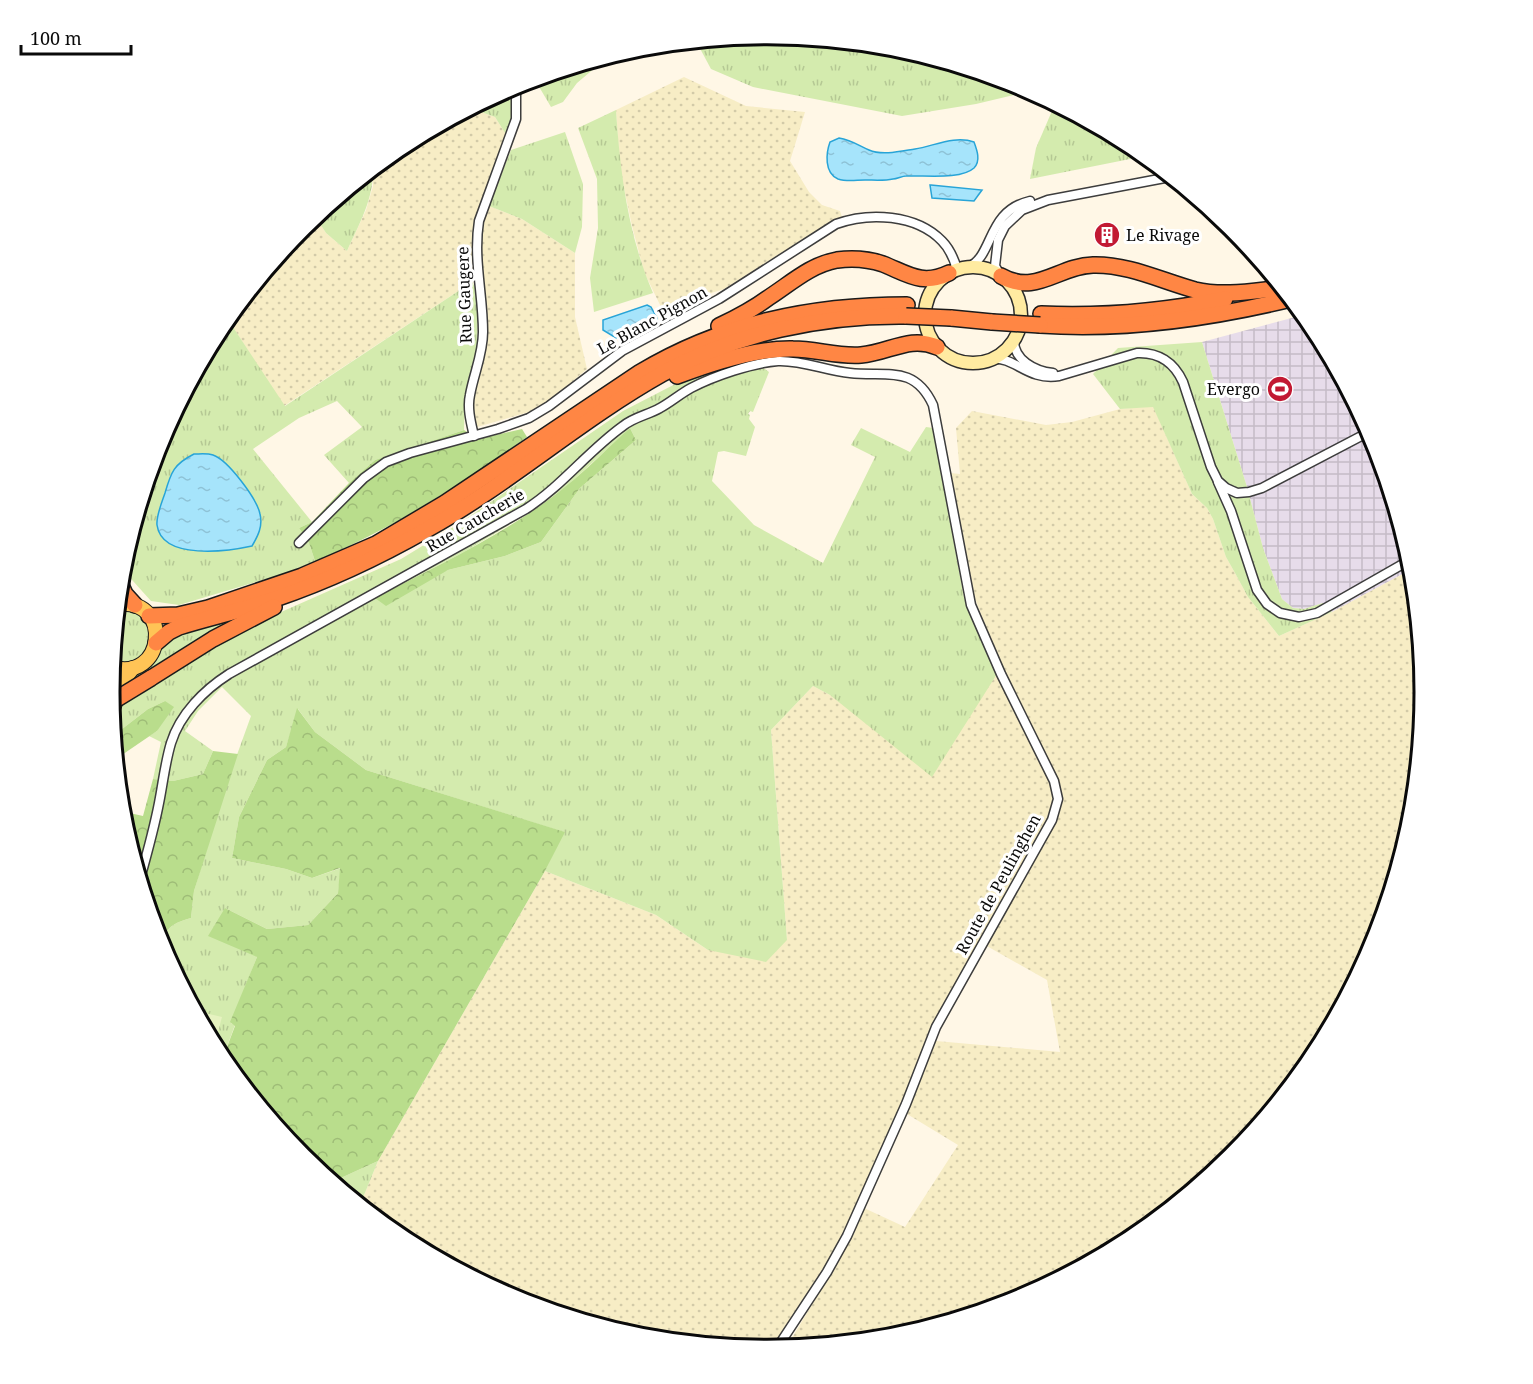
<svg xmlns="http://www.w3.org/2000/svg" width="1533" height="1384" viewBox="0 0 1533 1384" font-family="'Noto Serif',serif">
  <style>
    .industrial { fill: url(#industrial-grid) }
    .farmland { fill: url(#farmland-dots) }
    .grass { fill: url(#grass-tufts); fill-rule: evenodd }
    .forest { fill: url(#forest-crowns) }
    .pitch { fill: #e6f2c0 }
    .water { fill: url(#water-ripples); stroke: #28a4d7; stroke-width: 1.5 }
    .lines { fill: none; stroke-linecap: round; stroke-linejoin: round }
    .street-casing { stroke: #3d3d3d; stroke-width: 11 }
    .secondary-casing { stroke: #2c2c2c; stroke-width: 15 }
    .primary-casing { stroke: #1b1b1b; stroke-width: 16 }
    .highway-casing { stroke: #1b1b1b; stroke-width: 18 }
    .street { stroke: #fff; stroke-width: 8 }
    .secondary { stroke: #ffeba1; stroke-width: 12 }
    .primary { stroke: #ffc456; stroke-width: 14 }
    .highway { stroke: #ff8644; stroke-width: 15 }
    .highway-bridge-casing { stroke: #1b1b1b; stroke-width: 18; stroke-linecap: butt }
    .highway-bridge { stroke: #ff8644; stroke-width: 15 }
    .labels { text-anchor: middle; stroke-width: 6; stroke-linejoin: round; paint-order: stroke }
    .poi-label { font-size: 16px; fill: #0a0a0a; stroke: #fff; text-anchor: start }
    .street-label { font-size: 16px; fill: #0a0a0a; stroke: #fff }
    .rim { fill: none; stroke: #0a0a0a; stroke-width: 3 }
  </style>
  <defs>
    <pattern id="industrial-grid" width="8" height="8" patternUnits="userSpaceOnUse" patternTransform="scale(1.5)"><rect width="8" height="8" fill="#e7dcea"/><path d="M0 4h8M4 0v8" fill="none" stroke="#c5bbc7"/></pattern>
    <pattern id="farmland-dots" width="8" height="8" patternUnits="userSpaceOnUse" patternTransform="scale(1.5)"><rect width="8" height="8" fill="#f7edc5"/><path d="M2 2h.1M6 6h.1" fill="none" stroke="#d2caa8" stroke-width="1.8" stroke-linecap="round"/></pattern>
    <pattern id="grass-tufts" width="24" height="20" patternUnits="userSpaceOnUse" patternTransform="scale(1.5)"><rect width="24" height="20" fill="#d4ebae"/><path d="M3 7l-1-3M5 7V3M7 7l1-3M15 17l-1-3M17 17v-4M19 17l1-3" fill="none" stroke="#b5c894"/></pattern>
    <pattern id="forest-crowns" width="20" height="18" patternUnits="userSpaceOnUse" patternTransform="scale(1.5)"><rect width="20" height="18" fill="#b9dd8c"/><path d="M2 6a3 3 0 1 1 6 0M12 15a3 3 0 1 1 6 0" fill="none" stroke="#9ebc77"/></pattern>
    <pattern id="water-ripples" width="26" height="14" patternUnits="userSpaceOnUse" patternTransform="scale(1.5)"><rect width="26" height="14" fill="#a6e4fb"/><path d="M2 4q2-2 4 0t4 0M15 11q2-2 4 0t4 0" fill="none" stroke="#8ec2d6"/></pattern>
  </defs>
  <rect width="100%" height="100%" fill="#fff7e6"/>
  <polygon class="industrial" points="1303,315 1313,327 1374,441 1412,569 1332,612 1323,603 1304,609 1293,608 1282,599 1263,548 1247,487 1202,342"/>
  <g class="farmland">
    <polygon points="684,77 746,106 805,112 790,161 809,192 822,205 840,211 842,217 822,227 724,289 662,309 644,272 632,226 620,170 616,110"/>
    <polygon points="470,108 495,117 507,136 480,208 472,237 472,282 284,406 227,318 302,227 315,216 326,233 347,251 366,210 373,186 373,168 401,145"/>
    <polygon points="489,206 522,219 575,253 575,317 587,369 553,398 529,412 477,427 472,408 485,347 487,320 479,242 483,221"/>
    <polygon points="1153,406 1192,494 1207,508 1213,519 1226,557 1235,573 1248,597 1279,636 1332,612 1412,569 1424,692 1411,821 1374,944 1313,1058 1231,1157 1131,1239 1018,1300 894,1337 786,1348 854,1234 864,1208 905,1227 958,1145 907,1114 936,1041 1060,1052 1047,980 985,945 1047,834 1060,794 1001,668 972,590 950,473 960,474 956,428 972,411 1046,425 1072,422 1120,409"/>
    <polygon points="997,674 1051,780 1055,802 1052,814 942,1010 906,1100 850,1222 813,1290 772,1349 638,1337 515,1299 401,1238 360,1205 378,1161 545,871 656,915 708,950 787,940 771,730 813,686 830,695"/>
  </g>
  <g class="grass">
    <polygon points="767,35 895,47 1018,85 1030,91 976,104 902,116 753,87 711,69 696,41"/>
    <polygon points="600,59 602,62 577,83 563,102 551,107 538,85 519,83"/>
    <polygon points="512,86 515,105 507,136 495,117 470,108"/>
    <polygon points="1055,104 1132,145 1145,156 1030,179 1036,148"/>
    <path d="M616 110C620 172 628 235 653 293L594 312 590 278 598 228 597 179 578 128Z"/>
    <polygon points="565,132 583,184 582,227 575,253 522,219 489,206 511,150"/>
    <path d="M373 168C374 199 359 224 347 251L326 233 315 216Z"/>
    <polygon points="472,282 478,292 477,363 465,395 464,430 375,460 349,483 324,455 362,427 337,401 299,418 253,449 312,522 299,528 309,543 315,561 286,573 179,605 151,601 124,571 122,563 147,479 151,481 158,462 154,457 159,440 220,326 227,318 285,406"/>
    <polygon points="1202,342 1247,487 1263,548 1282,599 1293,608 1304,609 1323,603 1332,612 1279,636 1248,597 1235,573 1226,557 1213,519 1207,508 1192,494 1153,407 1120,409 1093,374 1118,348"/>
    <path d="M752 359 769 372 753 412 750 411 748 414 750 415 749 419 755 427 746 456 724 451 718 452 712 481 754 525 823 563 875 457 851 445 861 428 910 452 926 427 933 428 964 598 997 674 932 777 830 695 813 686 771 730 787 940 766 962 708 950 656 915 545 871 564 832 366 770 315 732 298 709 286 747 267 760 239 817 232 858 286 869 312 878 341 868 338 893 308 925 267 929 225 908 257 957 231 1023 235 1025 222 1060 160 946C167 926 172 924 191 918L194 891 225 788 251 716 222 687 198 711 185 731 213 751 203 774 173 781 153 779 161 742 149 736 157 731 165 701 148 709 113 736 109 692 110 678C118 677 128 678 135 675 152 669 158 649 171 637L238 619 245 628 401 559 460 523 623 411 683 380ZM630 428 636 440 580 488 541 542 505 556 448 570 375 598 464 552 519 519 566 487Z"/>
    <path d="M117 611C164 605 155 676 112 660Z"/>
    <polygon points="378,1161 360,1205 332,1182"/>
  </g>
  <g class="forest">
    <path d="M630 428 636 440 580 488 541 542 505 556 448 570 386 606 375 598C440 564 508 533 565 487 588 469 608 447 630 428Z"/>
    <path d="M522 429 527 437C461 484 391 530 315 561L309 543 299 528 312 522 349 483 375 460 464 430 478 439Z"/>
    <polygon points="165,701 174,707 157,731 116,759 113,736 148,709"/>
    <polygon points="297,708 315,732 366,770 565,832 545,871 378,1161 332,1182 301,1157 222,1060 235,1026 230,1022 257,957 208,936 225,908 267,929 308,925 338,893 340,868 312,878 286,869 232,858 239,817 267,760 286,747"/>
    <path d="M213 751 238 754 194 891 191 918C172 924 167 926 160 946L122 820 121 811 143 816 153 779 173 781 203 774Z"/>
  </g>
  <polygon class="pitch" points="205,1013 222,1017 214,1047 202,1023"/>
  <g class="water">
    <path d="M839 138C851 140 858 145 869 150 882 156 902 151 915 149 934 146 955 135 974 142 977 150 981 161 974 168 961 180 924 175 906 176 902 176 897 179 893 179 884 181 874 180 865 180 856 180 847 182 838 179 824 173 826 153 830 142Z"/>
    <polygon points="930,185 931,185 982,190 974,201 932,198"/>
    <polygon points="647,305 651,307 657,318 656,322 616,338 603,330 603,320"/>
    <path d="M194 454C200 454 207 453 213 455 228 460 257 499 260 514 263 526 258 536 252 546 229 551 162 561 157 525 156 516 162 502 165 493 171 472 174 464 194 454Z"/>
  </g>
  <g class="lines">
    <g class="street-casing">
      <g id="street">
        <path d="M968 267C994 257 986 211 1030 201"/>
        <polyline points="1001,276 995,266 998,240 1005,226 1022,210 1048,200 1170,177"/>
        <path d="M1014 339C1013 360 1035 371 1053 373"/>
        <path d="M992 359C1015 356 1027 381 1059 376L1137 353C1158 352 1174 362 1183 382L1211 467 1218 481 1226 488 1237 493 1249 492 1262 488 1369 432"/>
        <path d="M474 436C471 423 467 408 470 395 474 373 483 354 483 332 483 294 473 259 479 221L516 119V84"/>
        <polyline points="1218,482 1231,511 1257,590 1267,604 1280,613 1299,617 1317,613 1410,560"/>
        <path d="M299 543 364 478 386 462 410 453 498 429 529 418 549 406 622 351 719 299 836 224C869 212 916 214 942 241 949 248 954 259 957 269"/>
        <path d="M140 879C147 854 154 829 159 803 163 783 165 763 171 743 180 714 204 690 229 674L526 509C562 486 588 451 623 426 634 417 648 415 660 408 671 402 680 394 691 388 714 376 752 363 778 361 803 360 826 371 850 373 886 377 914 364 933 405L971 605 1001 674 1054 781 1058 799 1052 820 936 1027 906 1104 847 1236 827 1272 777 1348"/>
      </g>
    </g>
    <g class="secondary-casing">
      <circle id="secondary" cx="973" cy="315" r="48"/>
    </g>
    <g class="primary-casing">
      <g id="primary">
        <path d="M111 667C165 684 174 598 118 604"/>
        <polyline points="111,715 122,682 133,668"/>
      </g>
    </g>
    <g class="highway-casing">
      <g id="highway">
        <path d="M1001 276C1036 296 1058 266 1093 265 1128 264 1162 281 1195 290 1221 296 1247 292 1273 289"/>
        <path d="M1041 314C1103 317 1164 311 1225 299"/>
        <polyline points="951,318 992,322"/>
        <path d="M1040 325C1125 331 1208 319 1291 299"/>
        <path d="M719 326C736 318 753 309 768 298 790 284 810 265 837 260 852 258 868 259 883 264 908 274 922 286 949 273"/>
        <path d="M677 376C711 363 756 348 793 349 816 349 838 357 861 355 889 353 909 335 937 347"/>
        <polyline points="120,583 125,594 135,605"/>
        <path d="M149 616 178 615 208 608 302 576 376 544 445 503 639 373C722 323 812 305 907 305"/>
        <path d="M156 643 169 632 179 627C211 617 244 610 275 599 328 581 379 557 428 529 509 484 580 420 662 374 736 333 822 315 906 316"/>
        <polyline points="151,678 213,639 274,607"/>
      </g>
    </g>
    <use href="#street" class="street"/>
    <use href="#secondary" class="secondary"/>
    <use href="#primary" class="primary"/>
    <use href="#highway" class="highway"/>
    <g class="highway-bridge-casing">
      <g id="highway-bridge">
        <polyline points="906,316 951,318"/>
        <polyline points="992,322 1040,325"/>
        <polyline points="110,703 151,678"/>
      </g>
    </g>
    <use href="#highway-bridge" class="highway-bridge"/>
  </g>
  <defs>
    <g id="building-disc" transform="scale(1.35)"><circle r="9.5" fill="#c21933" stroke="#fff"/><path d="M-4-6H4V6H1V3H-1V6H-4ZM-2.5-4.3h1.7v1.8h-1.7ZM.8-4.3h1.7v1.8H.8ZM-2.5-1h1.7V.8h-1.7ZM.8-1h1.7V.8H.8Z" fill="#fff"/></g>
    <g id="stadium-disc" transform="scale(1.35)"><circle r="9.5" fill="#c21933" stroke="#fff"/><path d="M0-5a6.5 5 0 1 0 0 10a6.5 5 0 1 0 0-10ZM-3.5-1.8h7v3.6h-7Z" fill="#fff"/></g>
  </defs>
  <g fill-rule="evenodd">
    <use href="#building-disc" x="1107" y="235"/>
    <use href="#stadium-disc" x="1280" y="389"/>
  </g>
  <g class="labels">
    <g class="poi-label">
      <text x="1126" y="241">Le Rivage</text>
      <text x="1260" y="395" text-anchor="end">Evergo</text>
    </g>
    <g class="street-label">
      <text transform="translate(464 295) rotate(-92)" y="6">Rue Gaugere</text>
      <text transform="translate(652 320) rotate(-29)" y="6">Le Blanc Pignon</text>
      <text transform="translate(475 520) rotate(-30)" y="6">Rue Caucherie</text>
      <text transform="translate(998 884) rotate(-61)" y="6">Route de Peulinghen</text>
    </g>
  </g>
  <path d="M0 0H1533V1384H0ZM120 692a647 647 0 1 1 1294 0a647 647 0 1 1-1294 0Z" fill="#fff" fill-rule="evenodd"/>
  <path class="rim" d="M120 692a647 647 0 1 1 1294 0a647 647 0 1 1-1294 0Z"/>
  <path d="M21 45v9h110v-9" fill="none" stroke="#0a0a0a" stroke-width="3"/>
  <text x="30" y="45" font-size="18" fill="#0a0a0a" stroke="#ffffff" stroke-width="4.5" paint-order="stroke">100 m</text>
</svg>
